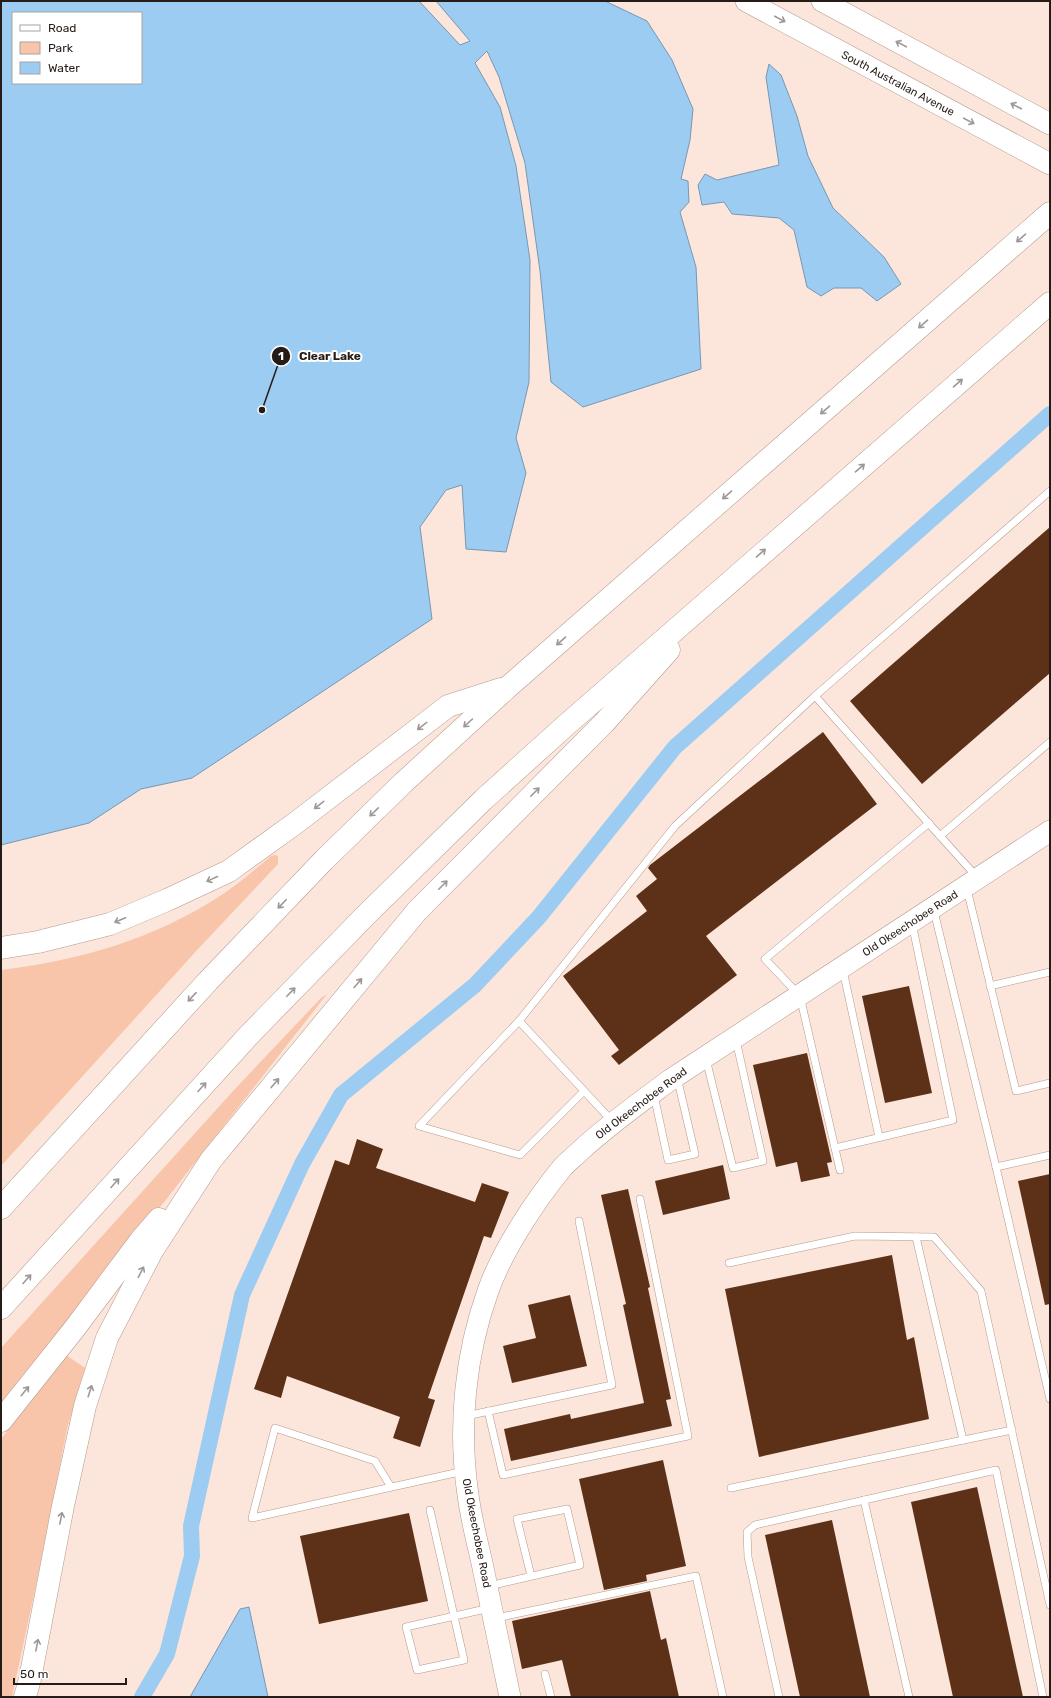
<svg xmlns="http://www.w3.org/2000/svg" width="1051" height="1698" viewBox="0 0 1051 1698" font-family="Rubik,sans-serif">
  <style>
    .green { fill: #f8c5ab }
    .water { fill: #9dccf3; stroke: #7997b1; fill-rule: evenodd }
    .lines { fill: none; stroke-linecap: round; stroke-linejoin: round }
    .canal { stroke: #9dccf3; stroke-width: 16 }
    .building { fill: #5d3118 }
    .lane-casing { stroke: #b49a8d; stroke-width: 8 }
    .secondary-casing { stroke: #b49a8d; stroke-width: 22 }
    .highway-casing { stroke: #b49a8d; stroke-width: 23 }
    .lane { stroke: #fff; stroke-width: 7 }
    .secondary { stroke: #fff; stroke-width: 21 }
    .highway { stroke: #fff; stroke-width: 22 }
    .oneway { stroke: #9d9997 }
    .labels { text-anchor: middle; stroke-width: 4; stroke-linejoin: round; paint-order: stroke }
    .street-label { font-size: 11px; fill: #261c17; stroke: #fff }
    .leader { fill: none; stroke: #261c17; stroke-width: 1.5 }
    .callout-dot { fill: #261c17; stroke: #fff; stroke-width: 1.5 }
    .mark-label { font-size: 12px; text-anchor: middle; font-weight: bold; fill: #fff }
    .callout-label { font-size: 12px; text-anchor: middle; font-weight: bold; fill: #261c17; stroke: #fff; stroke-width: 4; stroke-linejoin: round; paint-order: stroke }
  </style>
  <rect width="100%" height="100%" fill="#fce5da"/>
  <g class="green">
    <path d="M275 855 278 856V864L198 949 1 1166V970C81 960 155 939 223 894 240 882 256 869 271 856Z"/>
    <polygon points="327,994 143,1229 1,1407 1,1348 234,1090 321,998"/>
    <polygon points="66,1355 85,1368 67,1429 39,1571 12,1697 1,1697 1,1439"/>
  </g>
  <g class="water">
    <path d="M1 1H419L460 45 470 41 436 1H605L647 21 672 60 693 109 690 140 681 179 688 181 689 202 680 212 696 267 701 369 583 407 551 382 540 271 525 163 499 77 487 51 475 63 500 107 516 166 530 260 529 382 516 438 526 473 506 552 466 549 462 485 446 490 420 527 432 619 192 778 141 789 89 823 1 845ZM13 13H141V83H13Z"/>
    <polygon points="769,64 781,75 797,116 808,156 833,208 884,257 901,284 877,301 861,288 834,288 821,296 807,287 794,230 779,218 732,214 724,202 702,205 698,185 705,174 717,180 779,165 766,77"/>
    <polygon points="249,1607 268,1697 190,1697 240,1609"/>
  </g>
  <g class="lines">
    <polyline class="canal" points="142,1697 167,1654 192,1556 191,1526 242,1295 302,1164 341,1095 475,985 539,917 675,747 1050,414"/>
  </g>
  <g class="building">
    <polygon points="1050,527 1050,673 922,784 850,701"/>
    <polygon points="823,732 877,804 706,936 737,975 619,1065 611,1056 619,1050 563,976 647,911 636,896 657,879 648,868 650,865"/>
    <polygon points="909,986 932,1093 885,1103 862,996"/>
    <polygon points="807,1053 832,1162 827,1163 830,1176 801,1182 797,1162 776,1167 753,1065"/>
    <polygon points="357,1139 383,1149 376,1168 475,1202 482,1183 509,1192 491,1238 484,1236 428,1398 435,1400 420,1447 393,1438 400,1417 287,1376 281,1398 254,1389 335,1160 349,1165"/>
    <polygon points="723,1165 730,1199 663,1215 655,1181"/>
    <polygon points="1050,1174 1050,1304 1045,1305 1018,1181"/>
    <polygon points="628,1189 650,1287 648,1288 671,1399 666,1400 672,1426 511,1461 504,1429 570,1414 571,1419 644,1403 623,1305 626,1304 601,1195"/>
    <polygon points="892,1255 907,1340 914,1337 929,1419 759,1457 725,1289"/>
    <polygon points="570,1295 587,1366 512,1383 503,1346 536,1338 528,1305"/>
    <polygon points="663,1460 686,1566 646,1575 647,1581 604,1590 579,1479"/>
    <polygon points="977,1487 1023,1697 953,1697 911,1502"/>
    <polygon points="409,1513 428,1601 319,1624 300,1536"/>
    <polygon points="832,1520 870,1697 800,1697 765,1535"/>
    <polygon points="650,1591 661,1640 666,1638 679,1697 571,1697 562,1660 522,1669 512,1621"/>
  </g>
  <g class="lines">
    <g class="lane-casing">
      <g id="lane">
        <polyline points="815,696 940,836 1050,742"/>
        <polyline points="940,836 977,877"/>
        <polyline points="967,889 1016,1091 1050,1083"/>
        <polyline points="934,911 996,1167"/>
        <polyline points="843,970 879,1137"/>
        <polyline points="990,986 1050,972"/>
        <polyline points="519,1021 675,826 815,696 1050,491"/>
        <polyline points="706,1059 733,1168 763,1161 736,1040"/>
        <polyline points="584,1091 520,1155 419,1126 519,1021 613,1122"/>
        <polyline points="654,1095 668,1160 695,1154 677,1077"/>
        <polyline points="835,1148 953,1120 912,923"/>
        <polyline points="1050,1155 996,1167 1050,1399"/>
        <polyline points="840,1170 800,996 765,959 929,823"/>
        <polyline points="916,1237 963,1440"/>
        <polyline points="729,1263 855,1236 934,1237 981,1291 1050,1605"/>
        <polyline points="488,1411 503,1475 688,1436 640,1199"/>
        <polyline points="466,1416 612,1385 579,1221"/>
        <polyline points="391,1487 375,1461 275,1428 252,1518 464,1471"/>
        <polyline points="731,1488 1012,1430"/>
        <polyline points="864,1500 909,1697"/>
        <polyline points="430,1510 464,1660 417,1670 406,1627 490,1608"/>
        <polyline points="489,1586 580,1565 567,1509 517,1519 531,1576"/>
        <polyline points="496,1618 696,1576 723,1697"/>
        <polyline points="545,1674 551,1697"/>
        <polyline points="779,1697 748,1557 747,1532 755,1525 996,1470 1043,1697"/>
      </g>
    </g>
    <g class="secondary-casing">
      <g id="secondary">
        <polyline points="746,1 1050,164"/>
        <polyline points="822,1 1050,124"/>
        <path d="M510 1697C501 1652 491 1608 482 1563 477 1541 471 1518 468 1495 458 1427 465 1355 488 1291 502 1251 535 1201 562 1168 567 1162 574 1157 580 1151 608 1125 639 1103 670 1080L1050 831"/>
      </g>
    </g>
    <g class="highway-casing">
      <g id="highway">
        <polyline points="1,948 38,942 110,924 167,900 229,871 297,822 448,706 501,689"/>
        <polyline points="1,1208 208,981 324,860 404,782 508,687 1050,213"/>
        <polyline points="1,1308 249,1035 365,916 483,800 565,726 1050,303"/>
        <polyline points="1,1421 75,1328 140,1241 159,1219"/>
        <polyline points="25,1697 30,1679 63,1506 85,1406 107,1338 152,1251 211,1160 417,911 604,723 669,650"/>
      </g>
    </g>
    <use href="#lane" class="lane"/>
    <use href="#secondary" class="secondary"/>
    <use href="#highway" class="highway"/>
  </g>
  <defs><path id="oneway-shaft" d="M-6 0H5M1.5-3L5.5 0L1.5 3" fill="none" stroke-width="1.6" stroke-linecap="round" stroke-linejoin="round"/></defs>
  <g class="oneway">
    <use href="#oneway-shaft" transform="translate(780 19) rotate(28)"/>
    <use href="#oneway-shaft" transform="translate(901 44) rotate(-152)"/>
    <use href="#oneway-shaft" transform="translate(1016 106) rotate(-152)"/>
    <use href="#oneway-shaft" transform="translate(969 121) rotate(28)"/>
    <use href="#oneway-shaft" transform="translate(1021 238) rotate(139)"/>
    <use href="#oneway-shaft" transform="translate(923 324) rotate(139)"/>
    <use href="#oneway-shaft" transform="translate(958 383) rotate(-41)"/>
    <use href="#oneway-shaft" transform="translate(825 410) rotate(139)"/>
    <use href="#oneway-shaft" transform="translate(860 468) rotate(-41)"/>
    <use href="#oneway-shaft" transform="translate(727 495) rotate(139)"/>
    <use href="#oneway-shaft" transform="translate(761 553) rotate(-41)"/>
    <use href="#oneway-shaft" transform="translate(561 641) rotate(139)"/>
    <use href="#oneway-shaft" transform="translate(468 723) rotate(138)"/>
    <use href="#oneway-shaft" transform="translate(422 726) rotate(142)"/>
    <use href="#oneway-shaft" transform="translate(535 792) rotate(-45)"/>
    <use href="#oneway-shaft" transform="translate(319 805) rotate(142)"/>
    <use href="#oneway-shaft" transform="translate(374 812) rotate(136)"/>
    <use href="#oneway-shaft" transform="translate(212 879) rotate(155)"/>
    <use href="#oneway-shaft" transform="translate(443 885) rotate(-45)"/>
    <use href="#oneway-shaft" transform="translate(282 904) rotate(134)"/>
    <use href="#oneway-shaft" transform="translate(120 920) rotate(157)"/>
    <use href="#oneway-shaft" transform="translate(358 983) rotate(-50)"/>
    <use href="#oneway-shaft" transform="translate(291 992) rotate(-46)"/>
    <use href="#oneway-shaft" transform="translate(192 997) rotate(133)"/>
    <use href="#oneway-shaft" transform="translate(275 1083) rotate(-50)"/>
    <use href="#oneway-shaft" transform="translate(202 1087) rotate(-48)"/>
    <use href="#oneway-shaft" transform="translate(115 1183) rotate(-48)"/>
    <use href="#oneway-shaft" transform="translate(141 1272) rotate(-63)"/>
    <use href="#oneway-shaft" transform="translate(27 1279) rotate(-48)"/>
    <use href="#oneway-shaft" transform="translate(25 1391) rotate(-51)"/>
    <use href="#oneway-shaft" transform="translate(90 1391) rotate(-72)"/>
    <use href="#oneway-shaft" transform="translate(61 1518) rotate(-79)"/>
    <use href="#oneway-shaft" transform="translate(37 1645) rotate(-79)"/>
  </g>
  <g class="labels">
    <g class="street-label">
      <text transform="translate(898 83) rotate(28)" y="4">South Australian Avenue</text>
      <text transform="translate(910 923) rotate(-33)" y="4">Old Okeechobee Road</text>
      <text transform="translate(641 1103) rotate(-37)" y="4">Old Okeechobee Road</text>
      <text transform="translate(477 1533) rotate(79)" y="4">Old Okeechobee Road</text>
    </g>
  </g>
  <path class="leader" d="M262 410L281 356"/>
  <g class="callout-dot">
    <circle cx="262" cy="410" r="4"/>
    <circle cx="281" cy="356" r="10"/>
  </g>
  <g class="mark-label">
    <text x="281" y="360">1</text>
  </g>
  <g class="callout-label">
    <text x="330" y="360">Clear Lake</text>
  </g>
  <rect width="1051" height="1698" fill="none" stroke="#261c17" stroke-width="4"/>
  <rect x="12" y="12" width="130" height="72" fill="#ffffff" stroke="#a8a4a2"/>
  <rect x="20" y="25" width="20" height="6" fill="#ffffff" stroke="#a8a4a2"/>
  <text x="48" y="32" font-size="12" fill="#261c17">Road</text>
  <rect x="20" y="42" width="20" height="12" fill="#f8c5ab" stroke="#a8a4a2"/>
  <text x="48" y="52" font-size="12" fill="#261c17">Park</text>
  <rect x="20" y="62" width="20" height="12" fill="#9dccf3" stroke="#a8a4a2"/>
  <text x="48" y="72" font-size="12" fill="#261c17">Water</text>
  <path d="M14 1678v6h112v-6" fill="none" stroke="#261c17" stroke-width="2"/>
  <text x="20" y="1678" font-size="12" fill="#261c17" stroke="#ffffff" stroke-width="3" paint-order="stroke">50 m</text>
</svg>
